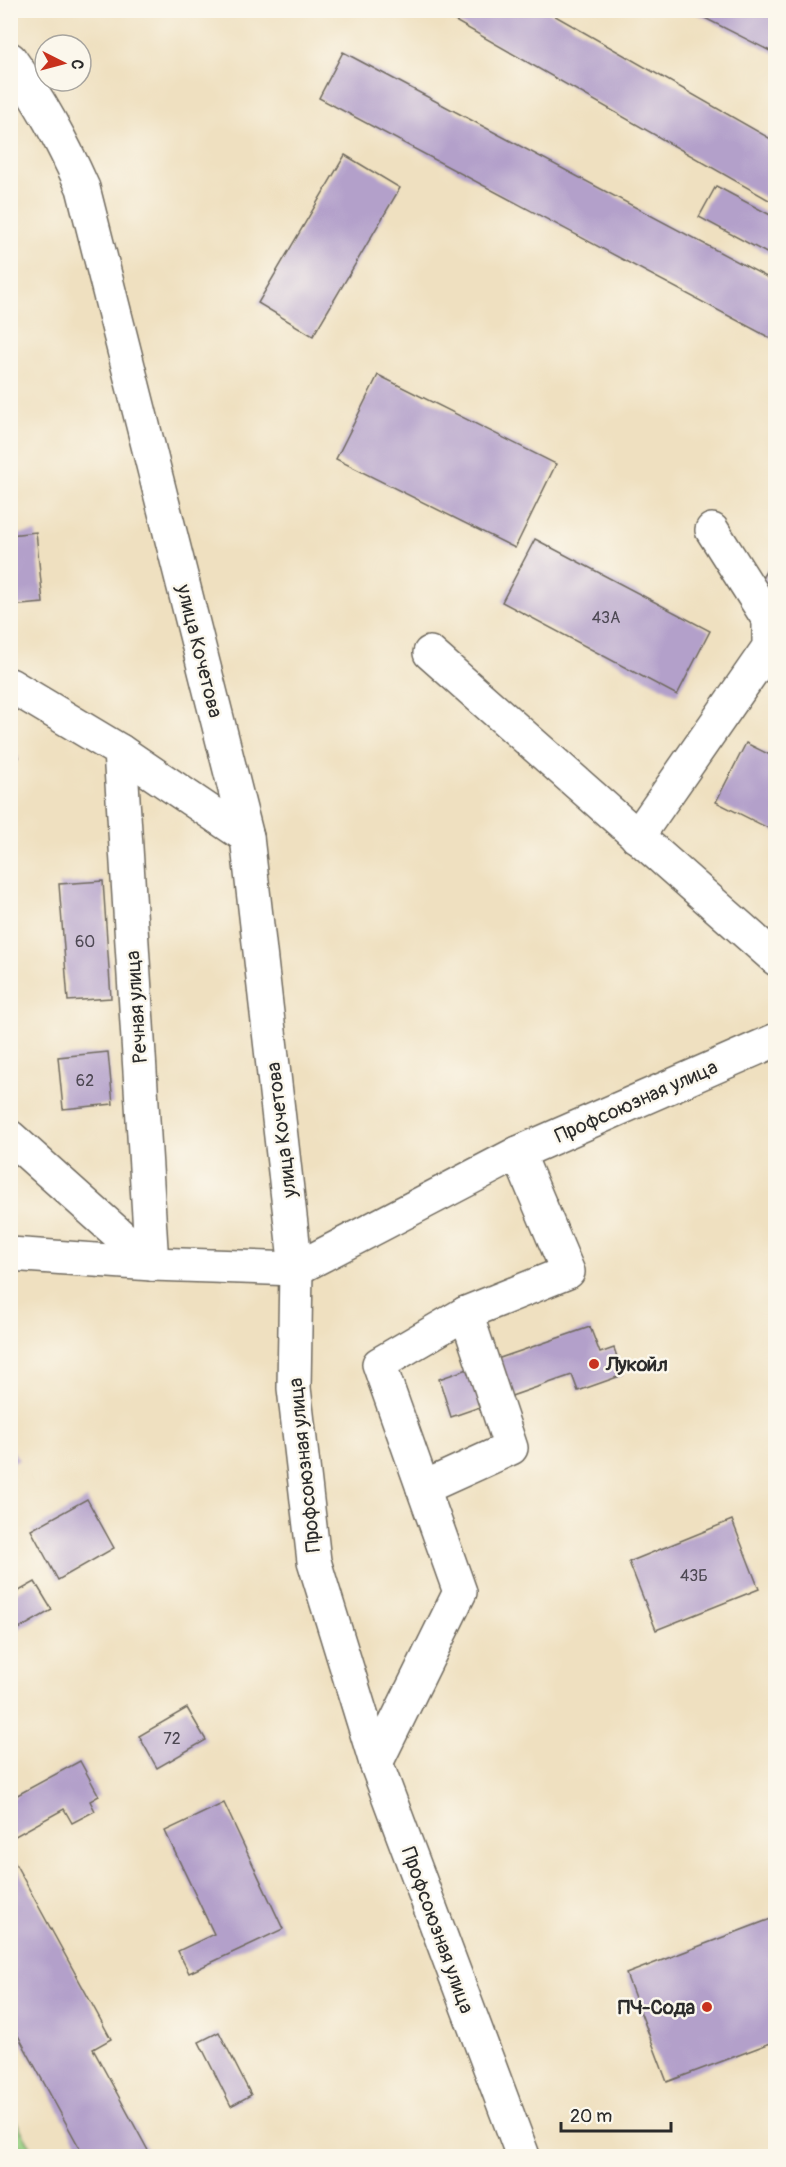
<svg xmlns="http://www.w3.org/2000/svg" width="786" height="2167" viewBox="0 0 786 2167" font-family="Pangolin,sans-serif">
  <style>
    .garden { fill: url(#garden-dots); stroke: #647f58; stroke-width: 1.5 }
    .building { fill: #b3a0ca }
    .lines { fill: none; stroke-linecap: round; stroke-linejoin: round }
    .minor-casing { stroke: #706a5f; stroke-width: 36 }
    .major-casing { stroke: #706a5f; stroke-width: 36 }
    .minor { stroke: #fff; stroke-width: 33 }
    .major { stroke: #fff; stroke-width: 33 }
    .poi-dot { fill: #c8321e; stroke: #fbf7ec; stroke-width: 2 }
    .labels { text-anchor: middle; stroke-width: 5; stroke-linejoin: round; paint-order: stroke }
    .number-label { font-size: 16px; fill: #4d4853 }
    .street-label { font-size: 20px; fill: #2b2b2b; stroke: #fbf7ec }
    .poi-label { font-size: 20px; font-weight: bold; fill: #2b2b2b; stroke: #fbf7ec; text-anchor: start }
  </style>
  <defs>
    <pattern id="garden-dots" width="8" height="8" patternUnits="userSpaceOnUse" patternTransform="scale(1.5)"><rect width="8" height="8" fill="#9cd386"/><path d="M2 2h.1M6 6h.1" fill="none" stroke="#87b574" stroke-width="1.8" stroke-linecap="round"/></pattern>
  </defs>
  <rect width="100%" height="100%" fill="#fbf7ec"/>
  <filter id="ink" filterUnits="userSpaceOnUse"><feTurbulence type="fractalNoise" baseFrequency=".0167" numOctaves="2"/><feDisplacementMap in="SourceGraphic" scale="12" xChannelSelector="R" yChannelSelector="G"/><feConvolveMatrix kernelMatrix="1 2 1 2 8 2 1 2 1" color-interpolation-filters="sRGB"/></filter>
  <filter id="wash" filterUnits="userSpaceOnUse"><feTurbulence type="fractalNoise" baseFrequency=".008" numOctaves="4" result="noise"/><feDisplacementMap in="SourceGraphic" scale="24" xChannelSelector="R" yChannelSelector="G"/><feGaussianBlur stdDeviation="1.35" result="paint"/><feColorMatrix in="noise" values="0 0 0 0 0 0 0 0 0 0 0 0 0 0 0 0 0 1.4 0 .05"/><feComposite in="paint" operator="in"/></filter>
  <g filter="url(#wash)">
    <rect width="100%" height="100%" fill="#efe0c0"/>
    <polygon class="garden" points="11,2112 36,2156 11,2156"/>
    <g id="blocks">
      <g class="building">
        <polygon points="436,10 545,10 776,142 776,204"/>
        <polygon points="689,10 776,10 776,54"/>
        <polygon points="343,52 776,282 776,341 319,98"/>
        <polygon points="345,155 400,188 313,336 258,303"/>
        <polygon points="716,186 776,218 776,258 699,217"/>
        <polygon points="378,375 556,464 515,548 336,459"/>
        <polygon points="36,532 43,603 10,606 10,535"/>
        <polygon points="535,539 710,631 677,695 502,602"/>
        <polygon points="776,554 776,605 754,592"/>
        <polygon points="746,743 776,758 776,832 716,802"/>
        <polygon points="10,753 19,757 10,772"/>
        <polygon points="103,881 111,998 68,1001 59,884"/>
        <polygon points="108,1052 113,1104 63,1109 58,1057"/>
        <polygon points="590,1327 600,1353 614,1348 623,1375 578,1391 572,1375 451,1417 439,1379"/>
        <polygon points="10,1446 19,1460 10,1465"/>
        <polygon points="87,1499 114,1548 58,1580 31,1530"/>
        <polygon points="732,1520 759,1589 656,1630 629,1562"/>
        <polygon points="35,1582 52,1610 10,1634 10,1596"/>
        <polygon points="187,1708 206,1740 157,1768 139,1736"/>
        <polygon points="80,1761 99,1796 90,1801 95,1811 72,1823 64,1809 10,1839 10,1799"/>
        <polygon points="224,1803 283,1929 189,1973 178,1951 214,1934 165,1831"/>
        <polygon points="10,1854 111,2039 93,2049 151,2156 84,2156 10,2021"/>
        <polygon points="776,1917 776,2041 667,2082 626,1974"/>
        <polygon points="219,2032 251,2095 231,2106 199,2042"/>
      </g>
    </g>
  </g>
  <g filter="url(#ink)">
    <use href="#blocks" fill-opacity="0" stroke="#706a5f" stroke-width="1.5"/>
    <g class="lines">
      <g class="minor-casing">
        <g id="minor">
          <polyline points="430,653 776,959"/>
          <polyline points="10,685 120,751 152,1264"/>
          <polyline points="120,751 247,837"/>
          <polyline points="637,837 769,647 769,620 712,530"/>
          <polyline points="10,1137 152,1264"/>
          <polyline points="10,1254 152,1264 296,1269"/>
          <polyline points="423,1488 379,1364 466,1313"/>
          <polyline points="376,1763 460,1592 423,1488 511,1448 466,1313 568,1272 518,1153"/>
        </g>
      </g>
      <g class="major-casing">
        <g id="major">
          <path d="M10 59C41 102 61 139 83 188L247 837 296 1269 294 1388 314 1561 376 1763 523 2156"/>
          <polyline points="296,1269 518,1153 776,1040"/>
        </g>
      </g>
      <use href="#minor" class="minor"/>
      <use href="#major" class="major"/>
    </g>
  </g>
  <g class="poi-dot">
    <circle cx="594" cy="1364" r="6"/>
    <circle cx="707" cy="2007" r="6"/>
  </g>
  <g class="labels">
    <g class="number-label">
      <text x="606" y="623">43А</text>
      <text x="85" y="947">60</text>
      <text x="85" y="1086">62</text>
      <text x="694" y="1581">43Б</text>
      <text x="172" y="1744">72</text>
    </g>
    <g class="street-label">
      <text transform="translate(200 651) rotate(76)" y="7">улица Кочетова</text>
      <text transform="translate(136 1007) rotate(-94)" y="7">Речная улица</text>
      <text transform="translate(636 1101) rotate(-24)" y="7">Профсоюзная улица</text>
      <text transform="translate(281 1130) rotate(-97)" y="7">улица Кочетова</text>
      <text transform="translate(304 1465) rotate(-96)" y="7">Профсоюзная улица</text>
      <text transform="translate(438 1930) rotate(70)" y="7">Профсоюзная улица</text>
    </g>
    <g class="poi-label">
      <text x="606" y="1371">Лукойл</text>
      <text x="695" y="2014" text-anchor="end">ПЧ-Сода</text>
    </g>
  </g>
  <rect width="786" height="2167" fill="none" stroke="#fbf7ec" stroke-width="36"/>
  <g transform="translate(63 63) rotate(96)"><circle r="28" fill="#fbf7ec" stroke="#a8a59f" stroke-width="1.5"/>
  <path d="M0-4.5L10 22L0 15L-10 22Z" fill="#c8321e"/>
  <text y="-9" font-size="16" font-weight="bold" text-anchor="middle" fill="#2b2b2b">С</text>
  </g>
  <path d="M561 2122v9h110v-9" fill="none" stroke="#2b2b2b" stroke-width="3"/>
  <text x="570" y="2122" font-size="18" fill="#2b2b2b" stroke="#fbf7ec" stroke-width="4.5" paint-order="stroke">20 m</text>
</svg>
